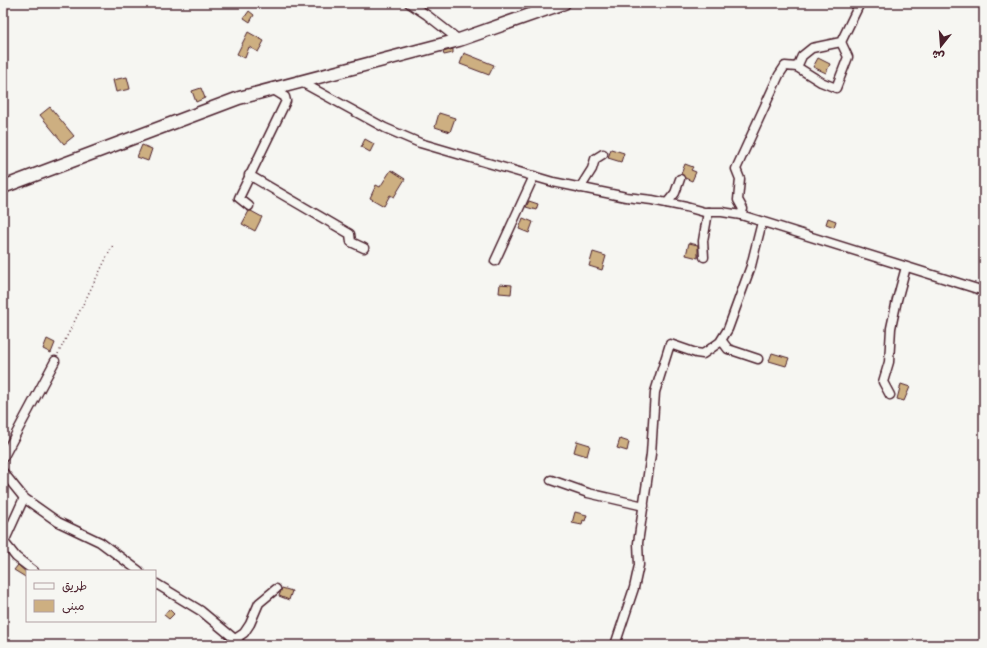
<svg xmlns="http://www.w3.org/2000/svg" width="987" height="648" viewBox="0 0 987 648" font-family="Mali,'Playpen Sans Arabic',sans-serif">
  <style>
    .building { fill: #cdaf81; stroke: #4a1f2b }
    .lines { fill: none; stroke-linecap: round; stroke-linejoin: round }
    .street-casing { stroke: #4a1f2b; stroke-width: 11 }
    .secondary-casing { stroke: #4a1f2b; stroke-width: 15 }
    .path { stroke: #4a1f2b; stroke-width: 1.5; stroke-dasharray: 1 3; stroke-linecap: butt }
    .street { stroke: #f6f6f2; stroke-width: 8 }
    .secondary { stroke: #f6f6f2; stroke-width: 12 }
  </style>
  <rect width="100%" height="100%" fill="#f6f6f2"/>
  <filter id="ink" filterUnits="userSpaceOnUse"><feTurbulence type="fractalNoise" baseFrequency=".025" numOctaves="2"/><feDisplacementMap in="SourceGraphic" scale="8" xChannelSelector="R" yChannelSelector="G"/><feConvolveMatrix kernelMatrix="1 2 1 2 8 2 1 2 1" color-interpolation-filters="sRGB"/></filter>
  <g filter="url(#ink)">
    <g class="building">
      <polygon points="249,11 254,15 250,22 244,18"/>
      <polygon points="248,32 264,41 258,52 249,47 245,58 237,54"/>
      <polygon points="453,49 453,53 444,55 443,52"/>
      <polygon points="464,53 494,65 489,75 460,64"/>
      <polygon points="818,58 830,64 826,73 813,67"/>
      <polygon points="127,77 130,89 116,92 113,80"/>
      <polygon points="201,88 205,98 196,102 192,91"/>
      <polygon points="50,107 74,136 64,144 40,115"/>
      <polygon points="439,113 455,118 450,132 435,127"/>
      <polygon points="365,139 374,144 370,152 361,147"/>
      <polygon points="142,145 152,149 148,161 137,157"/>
      <polygon points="611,149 624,153 621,162 608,158"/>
      <polygon points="685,164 693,167 691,170 696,172 692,181 685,178 681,174"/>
      <polygon points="391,170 405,179 394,197 390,195 384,206 370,198 376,185 380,187"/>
      <polygon points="529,201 538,204 536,210 526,207"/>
      <polygon points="249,211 251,211 262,217 255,231 242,224"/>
      <polygon points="523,218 533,222 529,233 519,229"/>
      <polygon points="828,218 836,221 834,227 826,224"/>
      <polygon points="689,243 698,245 698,258 686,255"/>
      <polygon points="593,252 606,256 602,270 589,266"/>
      <polygon points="500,284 512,285 511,294 499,293"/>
      <polygon points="47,339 55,343 51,353 43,349"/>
      <polygon points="772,353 789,358 786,366 769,361"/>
      <polygon points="901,384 910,387 904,401 897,399"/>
      <polygon points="620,439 629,442 627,451 617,448"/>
      <polygon points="577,441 590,445 587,456 574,452"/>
      <polygon points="575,512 587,515 585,521 583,520 582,525 572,523"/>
      <polygon points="18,565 27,573 27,578 14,570"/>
      <polygon points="282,588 292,591 289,600 279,596"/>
      <polygon points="169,609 174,614 169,619 164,615"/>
    </g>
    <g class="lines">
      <g class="street-casing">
        <g id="street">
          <polyline points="409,3 427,15 459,40"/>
          <polyline points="797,67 802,56 812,48 841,42 860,3"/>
          <polyline points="301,82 385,128 420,143 553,182 626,197 652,200 686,207 704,212 722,212 741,215 984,291"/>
          <polyline points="249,175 350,234 351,242 364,248"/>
          <polyline points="580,188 592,169 595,159 603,154"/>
          <polyline points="667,203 675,193 680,179"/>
          <polyline points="249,206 239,198 286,101 285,97 272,89"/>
          <polyline points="741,215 743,209 738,200 740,179 736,169 779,75 785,66 797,67 821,82 836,88 848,57 841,42"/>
          <polyline points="704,257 703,241 708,212"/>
          <polyline points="495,261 534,176"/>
          <polyline points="722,341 728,349 758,359"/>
          <polyline points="890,395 883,382 889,362 891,328 897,300 906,267"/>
          <polyline points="3,458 55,361"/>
          <polyline points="3,472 24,498 58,522 100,542 139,571"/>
          <polyline points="551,480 588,493 644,506"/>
          <polyline points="24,498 4,542 16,557 34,571"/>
          <polyline points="155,583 201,611 242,645"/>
          <polyline points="235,639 244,633 250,624 259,603 276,589"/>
          <polyline points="615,645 634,588 639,565 638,543 651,454 655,392 670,344 696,353 703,354 720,342 728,329 751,266 762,222"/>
        </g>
      </g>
      <g class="secondary-casing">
        <polyline id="secondary" points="3,187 239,98 459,40 564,3"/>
      </g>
      <polyline class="path" points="58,354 113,245"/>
      <use href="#street" class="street"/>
      <use href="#secondary" class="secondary"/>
    </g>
  </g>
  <rect width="987" height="648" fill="none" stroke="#f6f6f2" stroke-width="16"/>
  <rect x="8" y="8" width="971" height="632" fill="none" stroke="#4a1f2b" stroke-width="1.5" filter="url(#ink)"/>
  <rect x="26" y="570" width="130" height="52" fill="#f6f6f2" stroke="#b1a0a2"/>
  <rect x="34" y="583" width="20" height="6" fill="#f6f6f2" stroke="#b1a0a2"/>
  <text x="62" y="590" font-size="12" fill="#4a1f2b">طريق</text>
  <rect x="34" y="600" width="20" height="12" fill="#cdaf81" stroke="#b1a0a2"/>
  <text x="62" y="610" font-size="12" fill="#4a1f2b">مبنى</text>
  <g transform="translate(941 46) rotate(197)" stroke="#f6f6f2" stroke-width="3" paint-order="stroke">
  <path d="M0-3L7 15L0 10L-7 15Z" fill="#4a1f2b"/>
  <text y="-6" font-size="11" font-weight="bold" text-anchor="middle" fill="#4a1f2b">ش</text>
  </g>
</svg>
